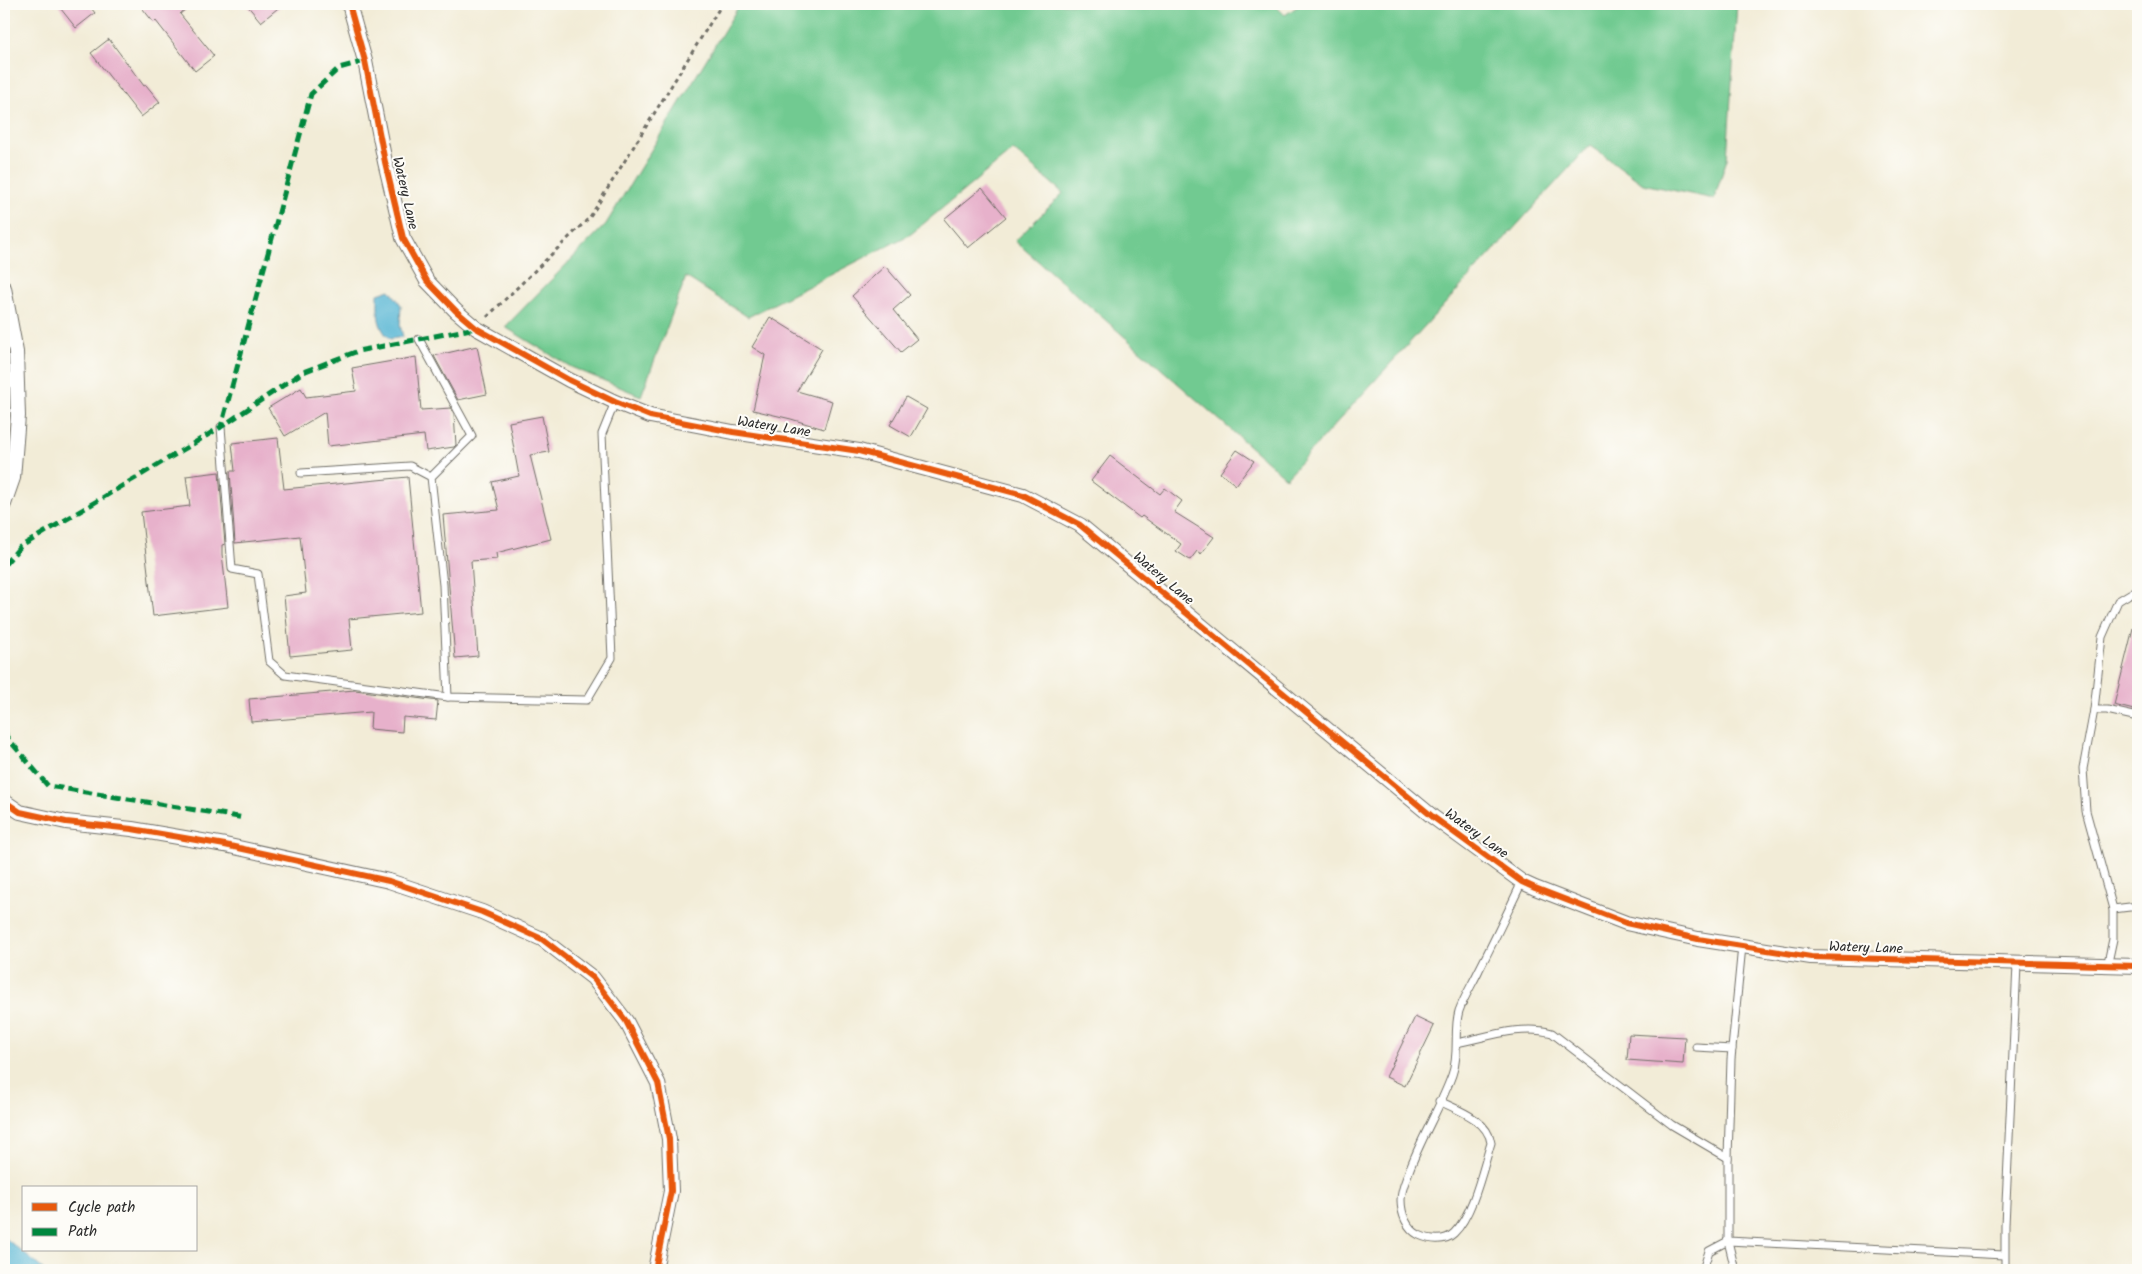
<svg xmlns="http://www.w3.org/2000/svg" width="2142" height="1274" viewBox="0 0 2142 1274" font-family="Kalam,sans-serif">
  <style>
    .green { fill: #71ca91; stroke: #4e7a5e }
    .water { fill: #56b6d4; stroke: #407080 }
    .building { fill: #e7b1cb }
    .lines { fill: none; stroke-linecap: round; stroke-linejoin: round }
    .service-casing { stroke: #716f67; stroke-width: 9 }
    .minor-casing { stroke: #716f67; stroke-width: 16 }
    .path { stroke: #716f67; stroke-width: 3; stroke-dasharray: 4 4; stroke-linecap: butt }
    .service { stroke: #fff; stroke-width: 7 }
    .minor { stroke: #fff; stroke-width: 14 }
    .quiet { stroke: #00873e; stroke-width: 5; stroke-dasharray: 10 5; stroke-linecap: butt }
    .cycleway-casing { stroke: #fdfcf7; stroke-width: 9 }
    .cycleway { stroke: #e8590c; stroke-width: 6 }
    .labels { text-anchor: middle; stroke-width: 4; stroke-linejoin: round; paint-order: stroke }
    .street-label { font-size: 14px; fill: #2b2b2b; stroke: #fdfcf7 }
  </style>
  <rect width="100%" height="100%" fill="#fdfcf7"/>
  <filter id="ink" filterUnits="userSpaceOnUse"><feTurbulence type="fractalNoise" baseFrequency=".02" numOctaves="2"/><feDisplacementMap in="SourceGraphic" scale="10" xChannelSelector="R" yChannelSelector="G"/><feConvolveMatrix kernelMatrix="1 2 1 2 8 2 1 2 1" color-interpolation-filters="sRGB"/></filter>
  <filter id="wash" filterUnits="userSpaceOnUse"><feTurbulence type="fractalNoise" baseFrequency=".0096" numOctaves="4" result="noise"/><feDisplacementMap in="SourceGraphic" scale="20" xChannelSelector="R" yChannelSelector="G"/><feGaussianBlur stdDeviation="1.12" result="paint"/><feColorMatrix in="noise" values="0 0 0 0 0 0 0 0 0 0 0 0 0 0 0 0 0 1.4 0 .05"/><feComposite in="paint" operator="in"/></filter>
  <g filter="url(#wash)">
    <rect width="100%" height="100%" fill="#f2ecd7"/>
    <polygon class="green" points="740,4 1274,4 1285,15 1301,4 1737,4 1727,159 1714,199 1643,184 1590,145 1286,478 1015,241 1063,193 1013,150 911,234 748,317 686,277 641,396 571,367 505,327 606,224"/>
    <g class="water">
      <path d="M390 290 401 305 400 325 403 337 390 339C376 326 378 312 378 294Z"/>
      <polygon points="4,1237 44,1270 4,1270"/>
    </g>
    <g id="blocks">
      <g class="building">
        <polygon points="57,4 88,4 95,13 76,28"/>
        <polygon points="139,4 192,4 180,14 214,56 195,71 156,21 154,23"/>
        <polygon points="246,4 283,4 261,22"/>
        <polygon points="109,39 144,86 146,85 160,102 141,117 91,53"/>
        <polygon points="982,188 1006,217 968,248 944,219"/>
        <polygon points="885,266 910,295 893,310 917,339 901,352 852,296"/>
        <polygon points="770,317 822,349 797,391 832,401 824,429 791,419 753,410 765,355 752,347"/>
        <polygon points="477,346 487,394 458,400 434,356"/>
        <polygon points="416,357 421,410 451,408 454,414 456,445 454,447 426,451 424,435 328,446 325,412 285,436 268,408 301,388 306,397 356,391 352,368"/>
        <polygon points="906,397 927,409 911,437 890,425"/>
        <polygon points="542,416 549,452 530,455 551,539 496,553 497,559 471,561 478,656 455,658 443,515 499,510 492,482 519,476 509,422"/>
        <polygon points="278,438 284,489 408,477 421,612 349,619 352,650 290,656 284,596 306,593 300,536 235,543 230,471 235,471 232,443"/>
        <polygon points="1237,450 1254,461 1236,485 1220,473"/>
        <polygon points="1110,456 1160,494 1165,488 1182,501 1174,512 1214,537 1201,554 1197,551 1190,560 1176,551 1181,544 1142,516 1140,518 1091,481"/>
        <polygon points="219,472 225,544 222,545 222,554 228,607 153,616 141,512 190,506 186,476"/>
        <polygon points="2133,628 2138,629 2138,711 2114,705"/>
        <polygon points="355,690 438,701 436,720 403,717 402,732 370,729 371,712 251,722 249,699"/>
        <polygon points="1415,1017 1434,1026 1405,1086 1386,1077"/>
        <polygon points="1629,1034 1685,1037 1683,1064 1627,1060"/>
      </g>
    </g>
  </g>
  <g filter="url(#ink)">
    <use href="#blocks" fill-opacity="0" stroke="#716f67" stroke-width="1"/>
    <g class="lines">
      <g class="service-casing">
        <g id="service">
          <polyline points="419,339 472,436 431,477"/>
          <polyline points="221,427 232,569 258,574 269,661 285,675 448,697"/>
          <polyline points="301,473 410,466 431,477 443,585 448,697 587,700 612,658 602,434 615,402"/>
          <polyline points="2094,710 2102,637 2118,601 2138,589"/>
          <polyline points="2113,909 2138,906"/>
          <polyline points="2107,967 2113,939 2113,909 2086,811 2083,769 2094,710 2107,710 2138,717"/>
          <path d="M1457 1043C1487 1037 1522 1024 1552 1033L1672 1125 1728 1158"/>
          <polyline points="1696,1047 1732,1049"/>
          <path d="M1439 1101C1458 1110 1488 1120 1491 1143 1483 1168 1473 1215 1454 1233 1445 1242 1430 1240 1419 1235 1407 1229 1401 1214 1401 1200 1401 1190 1406 1180 1409 1171 1421 1138 1440 1108 1452 1075 1460 1054 1453 1031 1459 1011 1464 997 1473 983 1479 970 1494 941 1508 911 1522 882"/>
          <polyline points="1703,1270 1709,1251 1728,1241 2004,1255"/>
          <polyline points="1735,1270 1728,1241 1728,1158 1731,1059 1742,946"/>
          <polyline points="2005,1270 2005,1225 2017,965"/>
        </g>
      </g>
      <g class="minor-casing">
        <g id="minor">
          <polyline points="349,4 365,61 385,162 403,238 427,281 456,311 476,328 569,380 615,402 650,416 733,432 859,451 1023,495 1080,525 1433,817 1522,882 1535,888 1626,923 1698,939 1811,957 2138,966"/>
          <polyline points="4,288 16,352 18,416 13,478 4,504"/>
          <polyline points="4,801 20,812 66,822 132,829 225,845 389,881 482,912 542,939 593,978 626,1021 658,1083 669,1139 671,1191 655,1270"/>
        </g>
      </g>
      <polyline class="path" points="487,317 590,217 722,4"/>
      <use href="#service" class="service"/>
      <use href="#minor" class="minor"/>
      <g class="quiet">
        <polyline points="365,61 339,68 311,94 221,427 303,372 358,351 476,328"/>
        <polyline points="4,565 20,547 221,427"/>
        <polyline points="4,716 6,736 48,786 245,818"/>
      </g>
      <g class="cycleway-casing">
        <g id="cycleway">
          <polyline points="349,4 365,61 385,162 403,238 427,281 456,311 476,328 569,380 615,402 650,416 733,432 859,451 1023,495 1080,525 1433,817 1522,882 1535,888 1626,923 1698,939 1811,957 2138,966"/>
          <polyline points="4,801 20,812 66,822 132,829 225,845 389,881 482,912 542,939 593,978 626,1021 658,1083 669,1139 671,1191 655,1270"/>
        </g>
      </g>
      <use href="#cycleway" class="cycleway"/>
    </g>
  </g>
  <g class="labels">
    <g class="street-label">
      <text transform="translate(406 193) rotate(77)" y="5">Watery Lane</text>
      <text transform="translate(774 426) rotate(9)" y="5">Watery Lane</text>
      <text transform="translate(1164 578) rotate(40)" y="5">Watery Lane</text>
      <text transform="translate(1477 833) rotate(36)" y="5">Watery Lane</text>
      <text transform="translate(1866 947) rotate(2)" y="5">Watery Lane</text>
    </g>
  </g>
  <rect width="2142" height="1274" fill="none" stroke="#fdfcf7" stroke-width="20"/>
  <rect x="22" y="1186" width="175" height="65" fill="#fdfcf7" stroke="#a9a8a5"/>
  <rect x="32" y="1203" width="25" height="8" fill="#e8590c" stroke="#a9a8a5"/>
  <text x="68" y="1212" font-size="15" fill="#2b2b2b">Cycle path</text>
  <rect x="32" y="1228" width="25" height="8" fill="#00873e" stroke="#a9a8a5"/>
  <text x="68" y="1236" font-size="15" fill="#2b2b2b">Path</text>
</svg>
